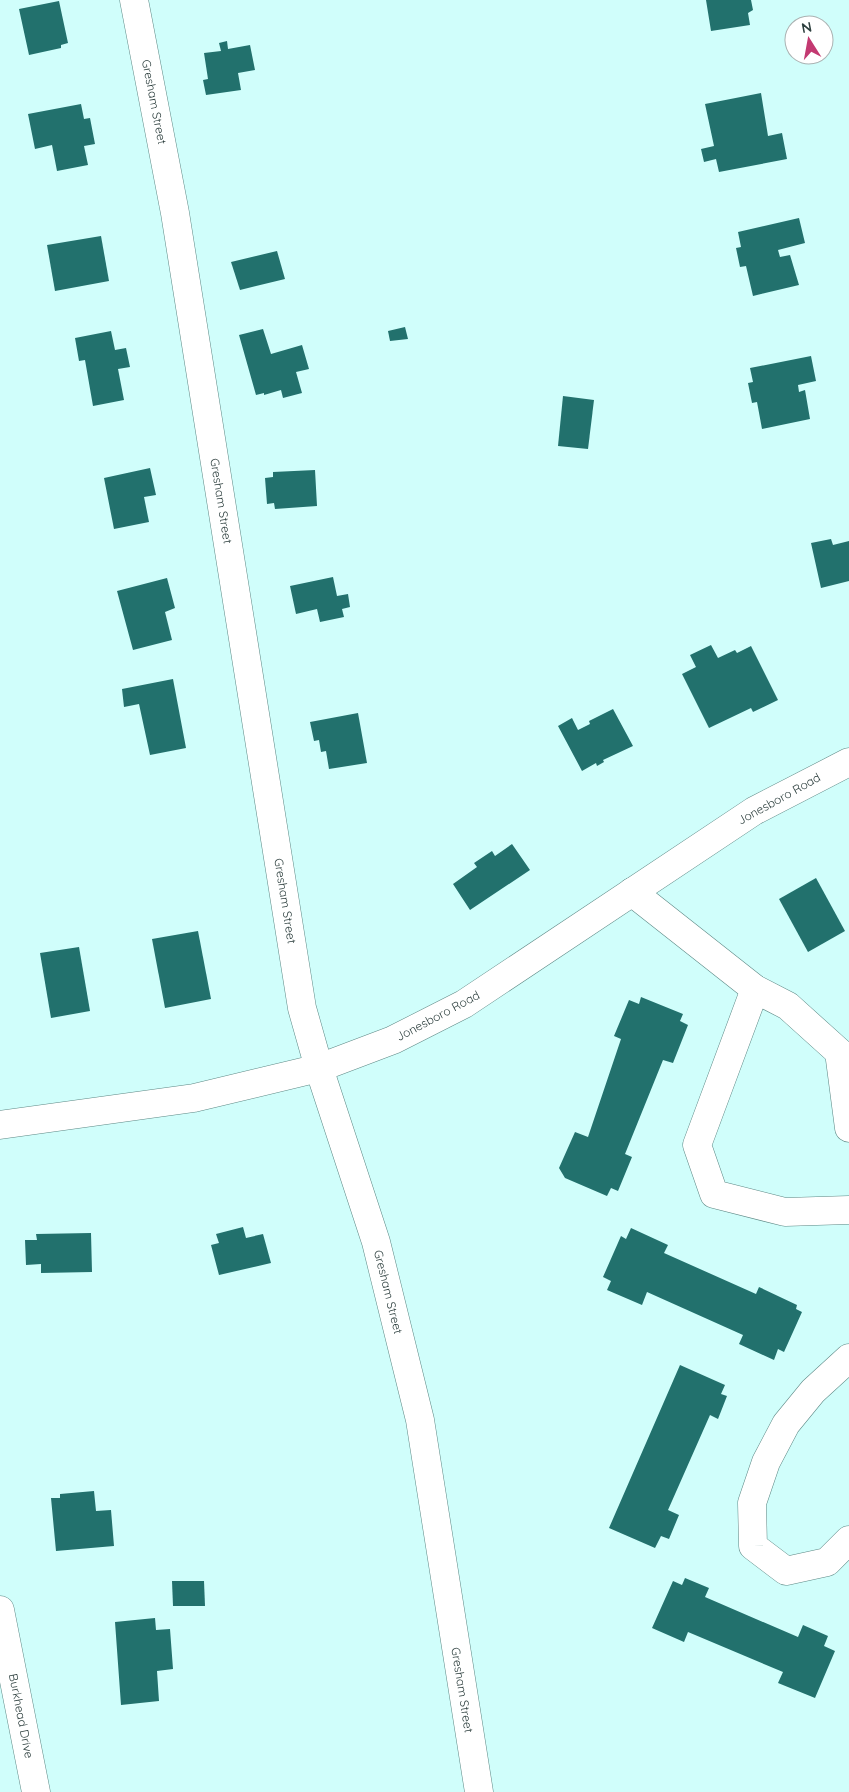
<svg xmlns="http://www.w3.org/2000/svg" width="849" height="1792" viewBox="0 0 849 1792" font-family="Quicksand,sans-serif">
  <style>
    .building { fill: #22716d }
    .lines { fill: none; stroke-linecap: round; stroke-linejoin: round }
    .minor-casing { stroke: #5d8885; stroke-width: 29 }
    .minor { stroke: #fff; stroke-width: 28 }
    .labels { text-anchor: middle; stroke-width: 5; stroke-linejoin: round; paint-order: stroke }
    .street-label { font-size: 12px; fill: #2d3f3e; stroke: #fff }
  </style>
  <rect width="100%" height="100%" fill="#d0fefb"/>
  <g class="building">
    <polygon points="706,0 751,0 753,10 748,13 750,25 711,31"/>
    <polygon points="59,1 68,43 61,45 61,48 29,55 19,9"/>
    <polygon points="227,41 228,49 250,45 255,70 238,73 241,90 206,95 203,80 208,79 204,53 221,51 219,43"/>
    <polygon points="761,93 768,136 782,133 787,159 719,172 716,159 704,162 701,149 714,146 705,104"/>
    <polygon points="81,104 84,119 90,118 95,144 84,146 88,165 57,171 52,145 35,149 28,114"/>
    <polygon points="799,218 805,243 778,250 780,257 790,255 799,285 753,296 746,266 740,267 736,248 741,247 738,232"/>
    <polygon points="101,236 109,281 55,291 47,245"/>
    <polygon points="277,251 285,279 240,290 231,262"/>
    <polygon points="405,327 408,339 390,341 388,331"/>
    <polygon points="263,329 271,354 302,345 309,369 296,372 302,393 283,398 281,390 264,395 264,393 256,395 239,335"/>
    <polygon points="111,331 115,350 126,348 130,367 118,369 124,400 93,406 85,360 79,361 75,338"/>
    <polygon points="811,356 816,381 798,385 799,392 805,390 810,419 762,429 757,402 752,403 748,383 753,382 750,368"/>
    <polygon points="563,396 594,400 588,449 558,446"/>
    <polygon points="150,468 156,495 144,497 149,522 114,529 104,478"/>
    <polygon points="315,470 317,506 275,509 274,503 267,504 265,478 273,477 273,472"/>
    <polygon points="831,539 833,545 849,541 849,581 821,588 811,543"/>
    <polygon points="333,577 337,596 348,594 350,607 342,609 344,617 320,622 317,609 296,614 290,586"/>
    <polygon points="167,578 175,608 165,612 172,640 133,650 117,591"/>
    <polygon points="711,645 718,658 735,650 737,653 751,646 778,700 753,712 751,708 709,728 682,674 696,667 690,655"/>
    <polygon points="173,679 186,748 150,755 139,704 124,707 122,689"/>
    <polygon points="613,709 633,746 603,760 604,762 597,766 596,763 582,771 558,726 572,718 578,730 590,724 589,721"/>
    <polygon points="358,713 367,763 329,769 326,751 321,752 319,740 314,741 310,722"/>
    <polygon points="512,844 530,870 470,910 453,884 477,867 474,863 492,851 495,856"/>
    <polygon points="816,878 845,931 808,952 779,899"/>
    <polygon points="198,931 211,999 165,1008 152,939"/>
    <polygon points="79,947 90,1011 51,1018 40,953"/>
    <polygon points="641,997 683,1014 680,1021 688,1025 673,1063 663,1060 625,1154 632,1157 618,1191 611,1188 607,1196 565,1178 559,1168 575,1132 588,1137 621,1039 614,1036 629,1000 639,1004"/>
    <polygon points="243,1227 246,1238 263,1234 271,1263 219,1275 211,1245 219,1243 216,1234"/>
    <polygon points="631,1228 668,1245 664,1253 756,1294 759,1287 797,1305 796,1309 802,1312 784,1352 778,1349 774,1360 739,1344 743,1335 647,1292 642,1305 607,1290 611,1281 603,1277 621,1236 626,1239"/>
    <polygon points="91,1233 92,1272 41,1273 41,1264 26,1265 25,1240 37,1240 36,1234"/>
    <polygon points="680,1365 725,1385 721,1394 727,1396 718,1419 710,1415 668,1510 679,1515 669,1539 661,1536 655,1548 609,1528"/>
    <polygon points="94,1491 96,1511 111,1510 114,1546 56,1551 51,1498 60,1498 60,1494"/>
    <polygon points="685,1578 709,1588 705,1597 798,1637 803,1625 828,1636 824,1646 835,1651 815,1698 778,1683 783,1672 688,1632 684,1642 652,1628 673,1581 682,1585"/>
    <polygon points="172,1581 204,1581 205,1606 173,1606"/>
    <polygon points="155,1618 156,1630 170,1629 173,1669 157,1671 159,1701 121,1705 115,1622"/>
  </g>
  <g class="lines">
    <g class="minor-casing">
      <g id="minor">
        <polyline points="134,0 175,213 302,1008 319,1068 376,1242 420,1420 479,1792"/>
        <polyline points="632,892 755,989 788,1006 839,1052 849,1128"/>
        <polyline points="755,989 697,1145 714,1194 785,1212 849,1210"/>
        <polyline points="0,1125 194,1098 319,1068 393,1040 464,1004 754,811 849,762"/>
        <polyline points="849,1358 813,1391 786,1424 766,1462 752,1503 753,1546 786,1571 827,1562 849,1540"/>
        <polyline points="0,1610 36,1792"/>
      </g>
    </g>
    <use href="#minor" class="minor"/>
  </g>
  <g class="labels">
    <g class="street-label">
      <text transform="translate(154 102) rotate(79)" y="4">Gresham Street</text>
      <text transform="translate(221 501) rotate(81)" y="4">Gresham Street</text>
      <text transform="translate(779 799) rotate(-29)" y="4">Jonesboro Road</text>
      <text transform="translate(285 901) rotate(81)" y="4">Gresham Street</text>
      <text transform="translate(438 1016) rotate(-28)" y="4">Jonesboro Road</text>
      <text transform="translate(388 1292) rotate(76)" y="4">Gresham Street</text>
      <text transform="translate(462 1690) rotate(81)" y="4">Gresham Street</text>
      <text transform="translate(21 1716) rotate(79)" y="4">Burkhead Drive</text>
    </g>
  </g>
  <g transform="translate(809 40) rotate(349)"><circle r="24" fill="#ffffff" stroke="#abb2b2"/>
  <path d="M0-4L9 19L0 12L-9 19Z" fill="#c33971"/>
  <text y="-8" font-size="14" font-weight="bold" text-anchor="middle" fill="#2d3f3e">N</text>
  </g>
</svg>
